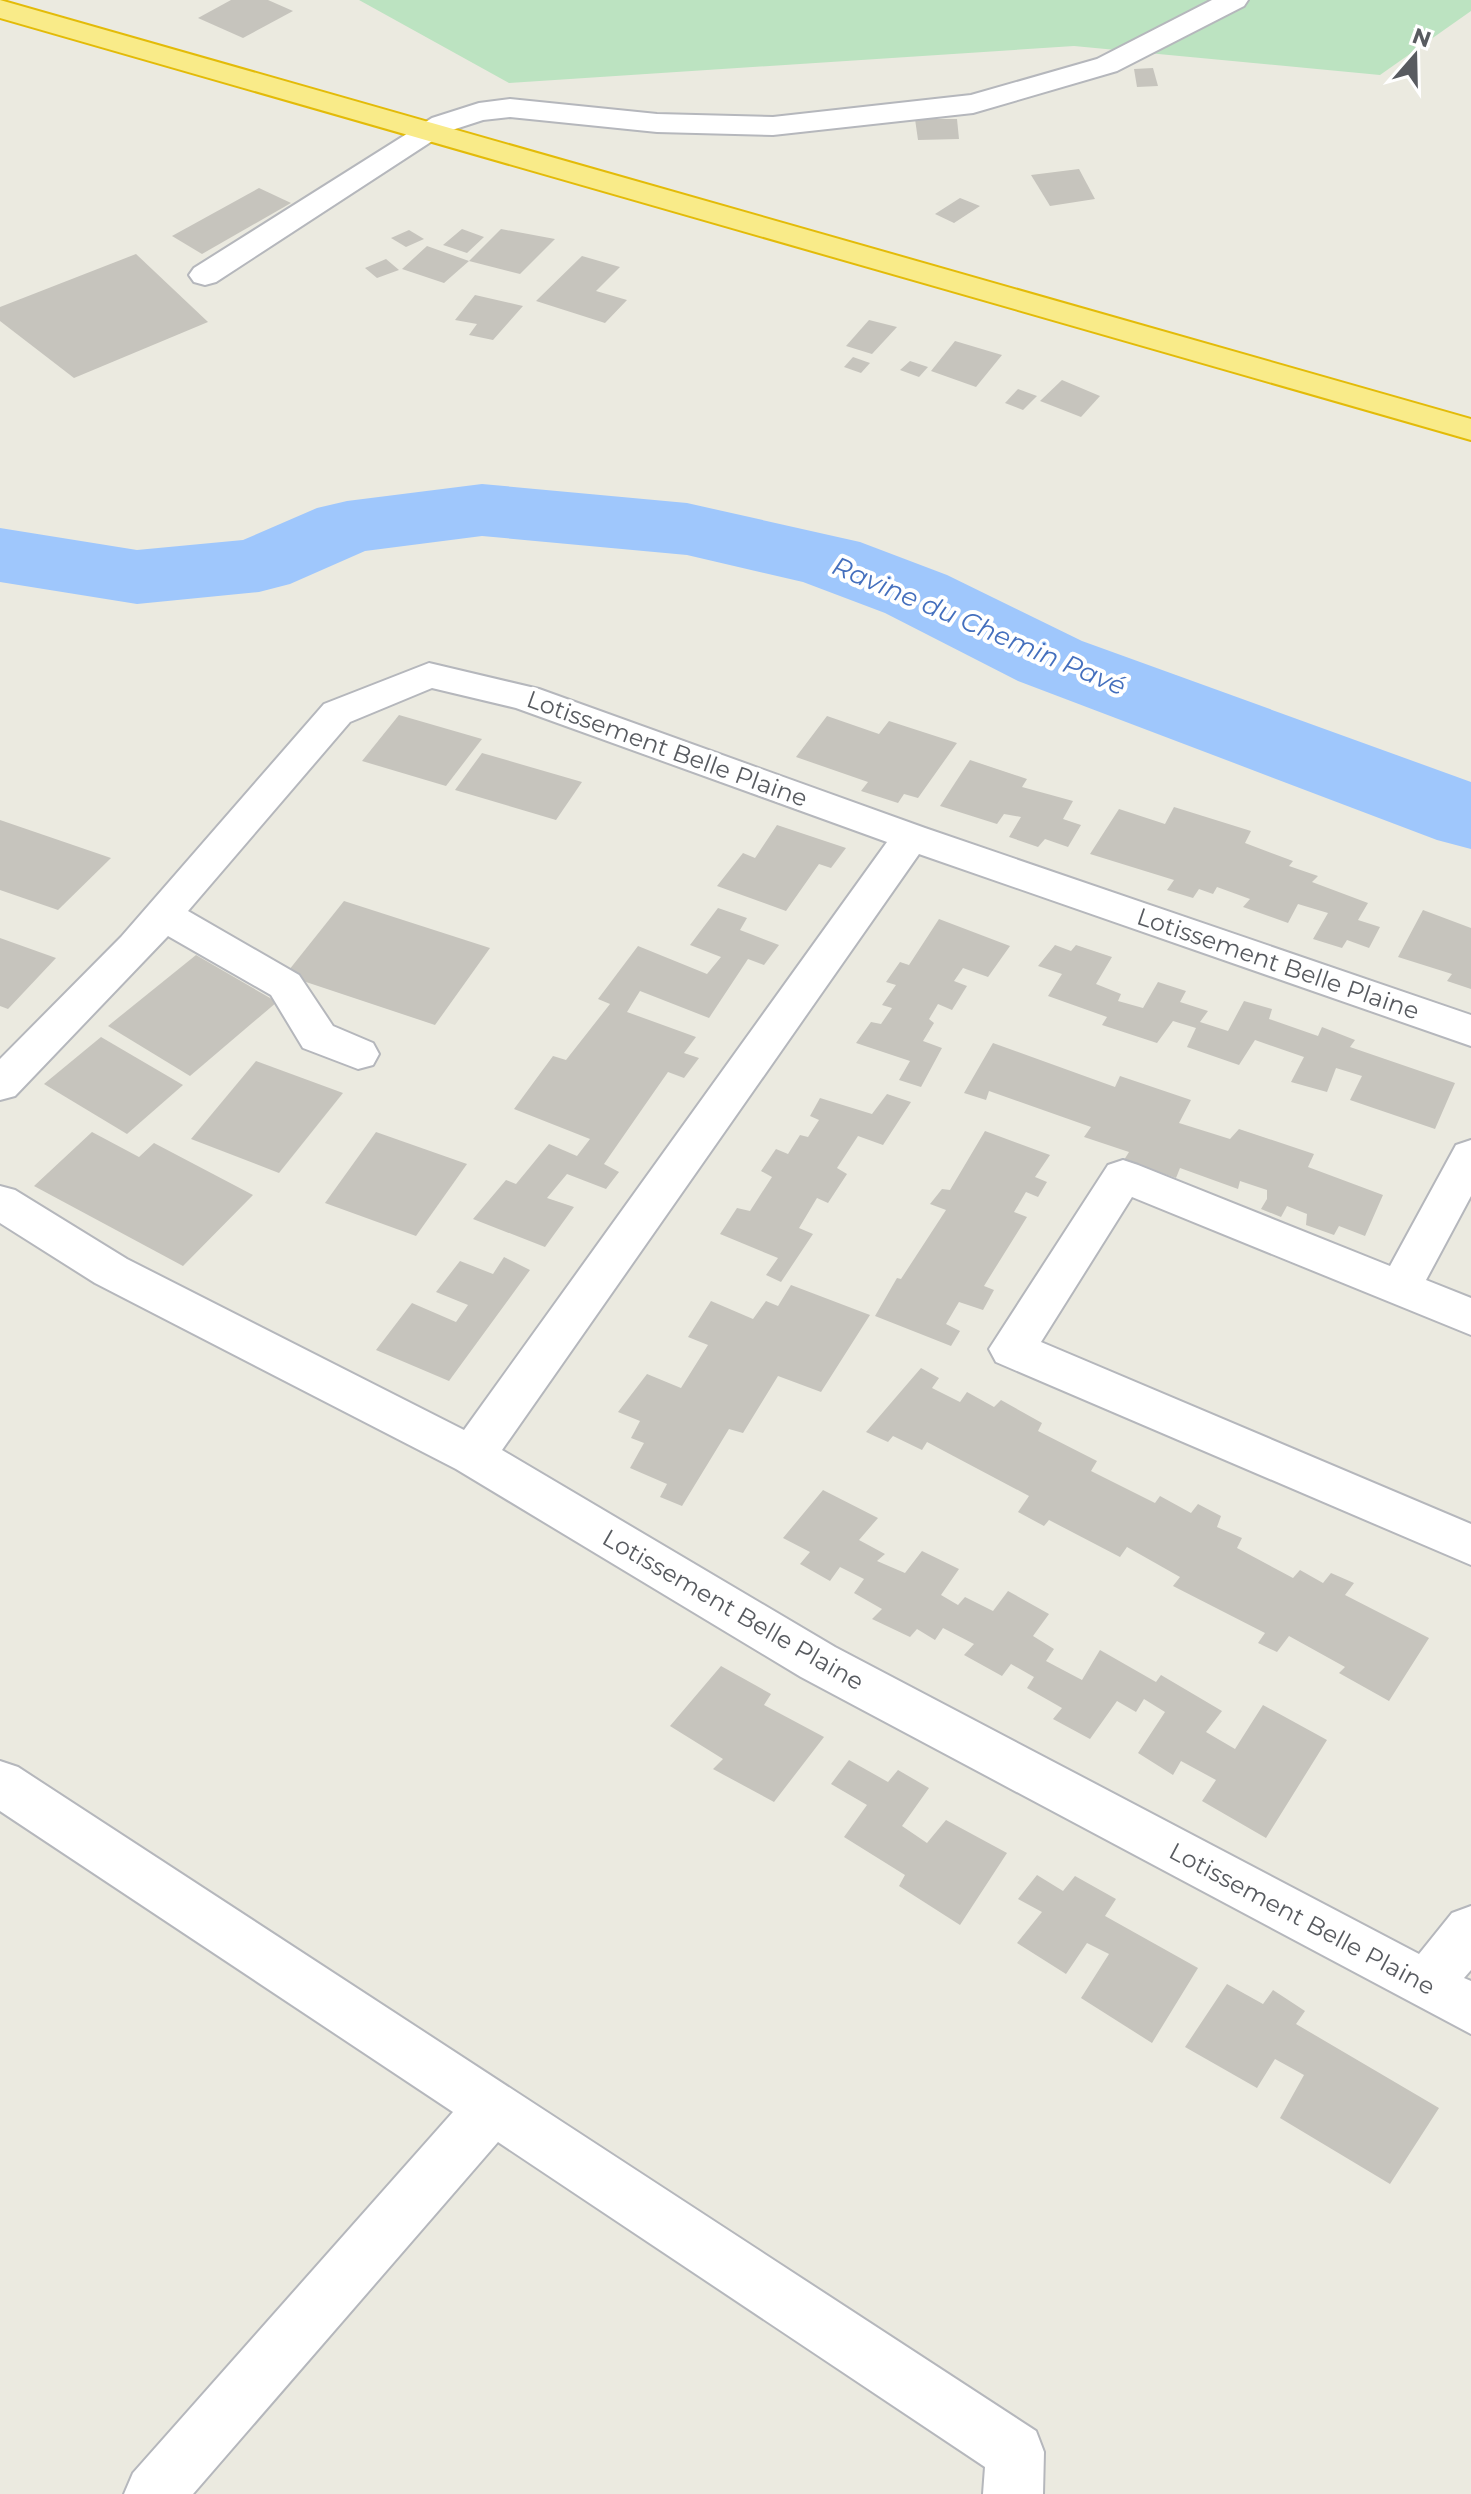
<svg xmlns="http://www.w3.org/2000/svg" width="1471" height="2494" viewBox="0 0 1471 2494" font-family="Montserrat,sans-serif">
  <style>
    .green { fill: #bce3c1 }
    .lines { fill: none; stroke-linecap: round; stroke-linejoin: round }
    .river { fill: #9fc7fc; fill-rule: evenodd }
    .building { fill: #c6c4bd }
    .minor-casing { stroke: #b5b7bc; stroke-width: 4 }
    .highway-casing { stroke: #e3bb08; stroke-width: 4 }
    .minor { fill: #fff; fill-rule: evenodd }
    .highway { fill: #f9eb89; fill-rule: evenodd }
    .labels { text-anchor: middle; stroke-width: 8; stroke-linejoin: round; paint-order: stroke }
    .street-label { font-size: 24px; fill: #585b60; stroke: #fff }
    .water-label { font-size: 26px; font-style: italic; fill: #446fbd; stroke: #fff }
  </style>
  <rect width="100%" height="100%" fill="#ebeae0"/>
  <polygon class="green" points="359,0 1471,0 1471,11 1380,75 1074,46 509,83"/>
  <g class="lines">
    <polygon class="river" points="482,484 687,503 860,542 947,575 1082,641 1471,782 1471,849 1437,840 1018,681 885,613 803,582 687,555 482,536 365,551 290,584 259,592 137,604 0,582 0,528 137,550 243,540 317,508 347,501"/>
  </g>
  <g class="building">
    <polygon points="231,0 268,0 293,11 243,38 198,18"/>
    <polygon points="1153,68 1158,86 1137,87 1134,69"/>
    <polygon points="915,119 957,119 959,139 918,140"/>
    <polygon points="1079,169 1095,199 1050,206 1031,175"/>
    <polygon points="259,188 291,203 202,254 172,236"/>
    <polygon points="960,198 980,206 954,223 935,214"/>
    <polygon points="462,229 484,237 467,253 443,245"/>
    <polygon points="501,229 555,239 520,274 469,261 444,283 402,269 427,246 469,261"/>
    <polygon points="409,230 424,239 406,247 391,238"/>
    <polygon points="136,254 208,322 74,378 0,321 0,307"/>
    <polygon points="582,256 620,267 596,291 627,300 605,323 536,301"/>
    <polygon points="386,259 399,270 377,278 365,268"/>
    <polygon points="475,295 523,306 493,340 469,335 477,324 455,320"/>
    <polygon points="869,320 897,327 872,354 846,346"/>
    <polygon points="955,341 1002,355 976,387 931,371"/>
    <polygon points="853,357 870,363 861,373 844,367"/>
    <polygon points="910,361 928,367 919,377 900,370"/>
    <polygon points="1062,380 1100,396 1081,417 1040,401"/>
    <polygon points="1018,389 1037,396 1023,410 1005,403"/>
    <polygon points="399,715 482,739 446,786 362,761"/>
    <polygon points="827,716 879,734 889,721 957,743 918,798 904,794 898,803 861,791 868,782 796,757"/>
    <polygon points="482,753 582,782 556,820 455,790"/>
    <polygon points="970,760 1027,779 1022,787 1073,801 1063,819 1081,825 1068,847 1045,839 1038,847 1009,837 1021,817 1004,814 997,824 940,806"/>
    <polygon points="1174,807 1251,831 1245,843 1293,861 1289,866 1318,876 1312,882 1368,903 1358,920 1380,927 1369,948 1347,940 1342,948 1313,939 1328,913 1298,904 1288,923 1243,907 1250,899 1217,887 1213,894 1199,889 1193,898 1167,890 1174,880 1090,854 1119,809 1165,824"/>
    <polygon points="0,820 111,858 58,910 0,890"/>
    <polygon points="777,825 846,848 831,868 819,864 786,911 717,886 743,853 755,858"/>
    <polygon points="344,901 490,948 435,1025 285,975"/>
    <polygon points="718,908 747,918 740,930 779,945 764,965 748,959 709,1018 640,991 627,1012 696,1037 684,1053 699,1058 684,1078 668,1072 654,1092 604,1164 619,1172 606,1189 567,1174 547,1198 574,1207 545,1247 473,1219 506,1180 516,1184 549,1144 577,1156 590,1139 514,1109 553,1056 566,1060 610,1004 598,999 638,946 707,974 721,957 690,945"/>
    <polygon points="1423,910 1471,928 1471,989 1447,981 1452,974 1398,957"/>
    <polygon points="939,919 1010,946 988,977 963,968 954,981 967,986 952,1010 938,1004 929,1019 934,1023 923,1041 942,1048 921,1087 899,1080 910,1061 856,1043 871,1022 881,1024 892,1008 882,1005 896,985 886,982 900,962 909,965"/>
    <polygon points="0,938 56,958 8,1009 0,1006"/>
    <polygon points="1055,945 1071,951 1076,945 1112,957 1096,984 1121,994 1118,1001 1143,1008 1158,982 1186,991 1180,1002 1208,1011 1200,1022 1228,1031 1244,1001 1272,1009 1269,1019 1318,1036 1322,1027 1355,1040 1350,1047 1455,1083 1435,1129 1350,1100 1362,1076 1336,1068 1327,1092 1291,1082 1304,1057 1255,1040 1239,1065 1187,1047 1196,1028 1173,1021 1157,1043 1102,1025 1107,1017 1048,996 1062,974 1038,966"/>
    <polygon points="196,955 277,1002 190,1076 108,1026"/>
    <polygon points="101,1037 183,1085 127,1134 44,1084"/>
    <polygon points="993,1043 1115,1087 1120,1076 1191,1100 1179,1123 1230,1139 1239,1129 1314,1154 1308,1167 1383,1195 1365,1236 1339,1226 1334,1235 1306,1225 1307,1214 1287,1206 1281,1217 1261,1209 1267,1199 1267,1190 1240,1181 1238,1189 1180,1168 1176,1178 1124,1160 1129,1152 1084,1137 1091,1127 989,1091 986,1100 964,1093"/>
    <polygon points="256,1061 343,1093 279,1173 191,1139"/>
    <polygon points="887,1094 911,1102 883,1145 858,1136 837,1168 847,1174 828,1203 817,1198 799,1228 813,1234 781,1282 766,1275 778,1258 720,1234 737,1208 750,1211 772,1177 761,1171 776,1149 788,1154 800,1135 808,1137 819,1120 810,1116 820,1098 872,1114"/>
    <polygon points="985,1131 1050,1155 1035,1177 1047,1182 1038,1197 1026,1192 1014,1212 1027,1217 984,1286 994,1290 983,1310 959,1302 946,1324 960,1331 951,1346 875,1316 897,1278 901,1279 946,1210 930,1204 942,1189 950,1190"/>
    <polygon points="92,1132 139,1157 154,1143 253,1195 183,1266 34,1186"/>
    <polygon points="376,1132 467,1164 416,1236 325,1203"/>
    <polygon points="504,1257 530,1270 449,1381 376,1350 412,1303 456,1322 468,1305 436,1292 460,1261 493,1274"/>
    <polygon points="791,1285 870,1315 821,1392 778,1376 743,1433 729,1429 682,1506 660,1497 667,1484 630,1468 644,1443 631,1438 640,1421 618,1412 647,1374 681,1388 708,1345 688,1337 711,1301 753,1319 766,1301 778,1306"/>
    <polygon points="921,1368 939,1378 932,1388 960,1402 967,1392 994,1407 1001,1400 1042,1423 1038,1431 1097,1461 1091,1471 1155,1503 1160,1496 1191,1513 1198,1504 1221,1516 1217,1527 1242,1538 1237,1548 1293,1578 1300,1570 1323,1583 1331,1573 1354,1583 1345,1595 1429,1638 1389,1701 1339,1673 1345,1667 1289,1636 1277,1652 1258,1643 1265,1633 1173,1586 1180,1577 1127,1547 1120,1557 1049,1520 1044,1526 1018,1512 1029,1496 927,1442 922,1450 893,1436 888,1442 866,1432"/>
    <polygon points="823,1490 878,1518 859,1540 885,1554 877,1561 905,1573 922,1551 959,1569 941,1595 958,1605 965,1597 993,1611 1008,1591 1049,1614 1033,1636 1054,1649 1046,1661 1082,1680 1100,1650 1156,1682 1161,1675 1222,1711 1206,1732 1235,1749 1263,1705 1327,1740 1266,1838 1202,1801 1216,1780 1181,1761 1173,1775 1138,1753 1165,1712 1144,1699 1136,1712 1117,1701 1090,1739 1053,1719 1062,1708 1027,1688 1034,1677 1011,1664 1002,1676 964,1655 974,1644 943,1628 935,1640 917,1629 910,1637 872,1619 882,1609 854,1593 864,1579 840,1567 830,1581 800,1564 810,1552 783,1538"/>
    <polygon points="721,1666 771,1694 764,1705 824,1737 774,1802 713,1769 723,1759 670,1726"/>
    <polygon points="849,1760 888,1782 898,1770 929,1788 902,1826 927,1843 946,1820 1007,1853 960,1925 899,1886 905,1875 844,1837 867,1805 831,1784"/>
    <polygon points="1037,1875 1063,1891 1075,1876 1116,1899 1105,1916 1198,1968 1152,2043 1081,1998 1109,1954 1087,1943 1066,1974 1017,1943 1042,1912 1018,1899"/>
    <polygon points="1227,1984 1263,2004 1273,1990 1305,2011 1296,2024 1439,2108 1390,2184 1280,2118 1304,2075 1275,2059 1257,2088 1185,2047"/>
  </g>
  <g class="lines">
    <g class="minor-casing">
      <g id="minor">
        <polygon points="1212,0 1248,0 1244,6 1117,71 973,113 773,135 657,132 510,117 483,120 446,132 216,282 205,285 194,282 189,275 194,268 432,118 479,103 510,99 657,114 773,117 971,95 1097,59"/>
        <polygon points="429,663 539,689 925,828 1471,1015 1471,1046 919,854 502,1450 835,1647 1419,1954 1452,1913 1471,1906 1471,1970 1464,1978 1471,1981 1471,2034 801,1677 456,1469 95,1283 0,1223 0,1186 15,1190 127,1259 464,1430 887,842 516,708 432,688 350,722 188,911 299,975 333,1026 373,1043 379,1054 373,1065 358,1069 303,1048 271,995 168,936 15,1096 0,1100 0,1059 121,937 324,704"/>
        <polygon points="1471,1140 1471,1196 1426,1280 1471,1298 1471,1335 1132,1197 1041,1342 1471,1524 1471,1565 996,1362 989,1349 1108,1165 1123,1160 1138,1165 1390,1266 1456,1145"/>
        <polygon points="0,1761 18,1767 1036,2431 1044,2452 1043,2494 983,2494 985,2467 498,2142 193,2494 124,2494 133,2473 453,2112 0,1811"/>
      </g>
    </g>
    <g class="highway-casing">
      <polygon id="highway" points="0,0 1471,419 1471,440 0,18"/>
    </g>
    <use href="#minor" class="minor"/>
    <use href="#highway" class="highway"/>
  </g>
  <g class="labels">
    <g class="street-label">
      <text transform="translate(667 749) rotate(20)" y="8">Lotissement Belle Plaine</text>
      <text transform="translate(1278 964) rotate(19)" y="8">Lotissement Belle Plaine</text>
      <text transform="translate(733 1610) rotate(30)" y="8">Lotissement Belle Plaine</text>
      <text transform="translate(1302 1919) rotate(28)" y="8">Lotissement Belle Plaine</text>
    </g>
    <g class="water-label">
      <text transform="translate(979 626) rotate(23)" y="9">Ravine du Chemin Pavé</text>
    </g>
  </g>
  <g transform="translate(1415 56) rotate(20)" stroke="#ffffff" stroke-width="6" paint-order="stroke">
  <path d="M0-6L14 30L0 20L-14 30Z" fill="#585b60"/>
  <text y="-12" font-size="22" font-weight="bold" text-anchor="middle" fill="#585b60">N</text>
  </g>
</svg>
